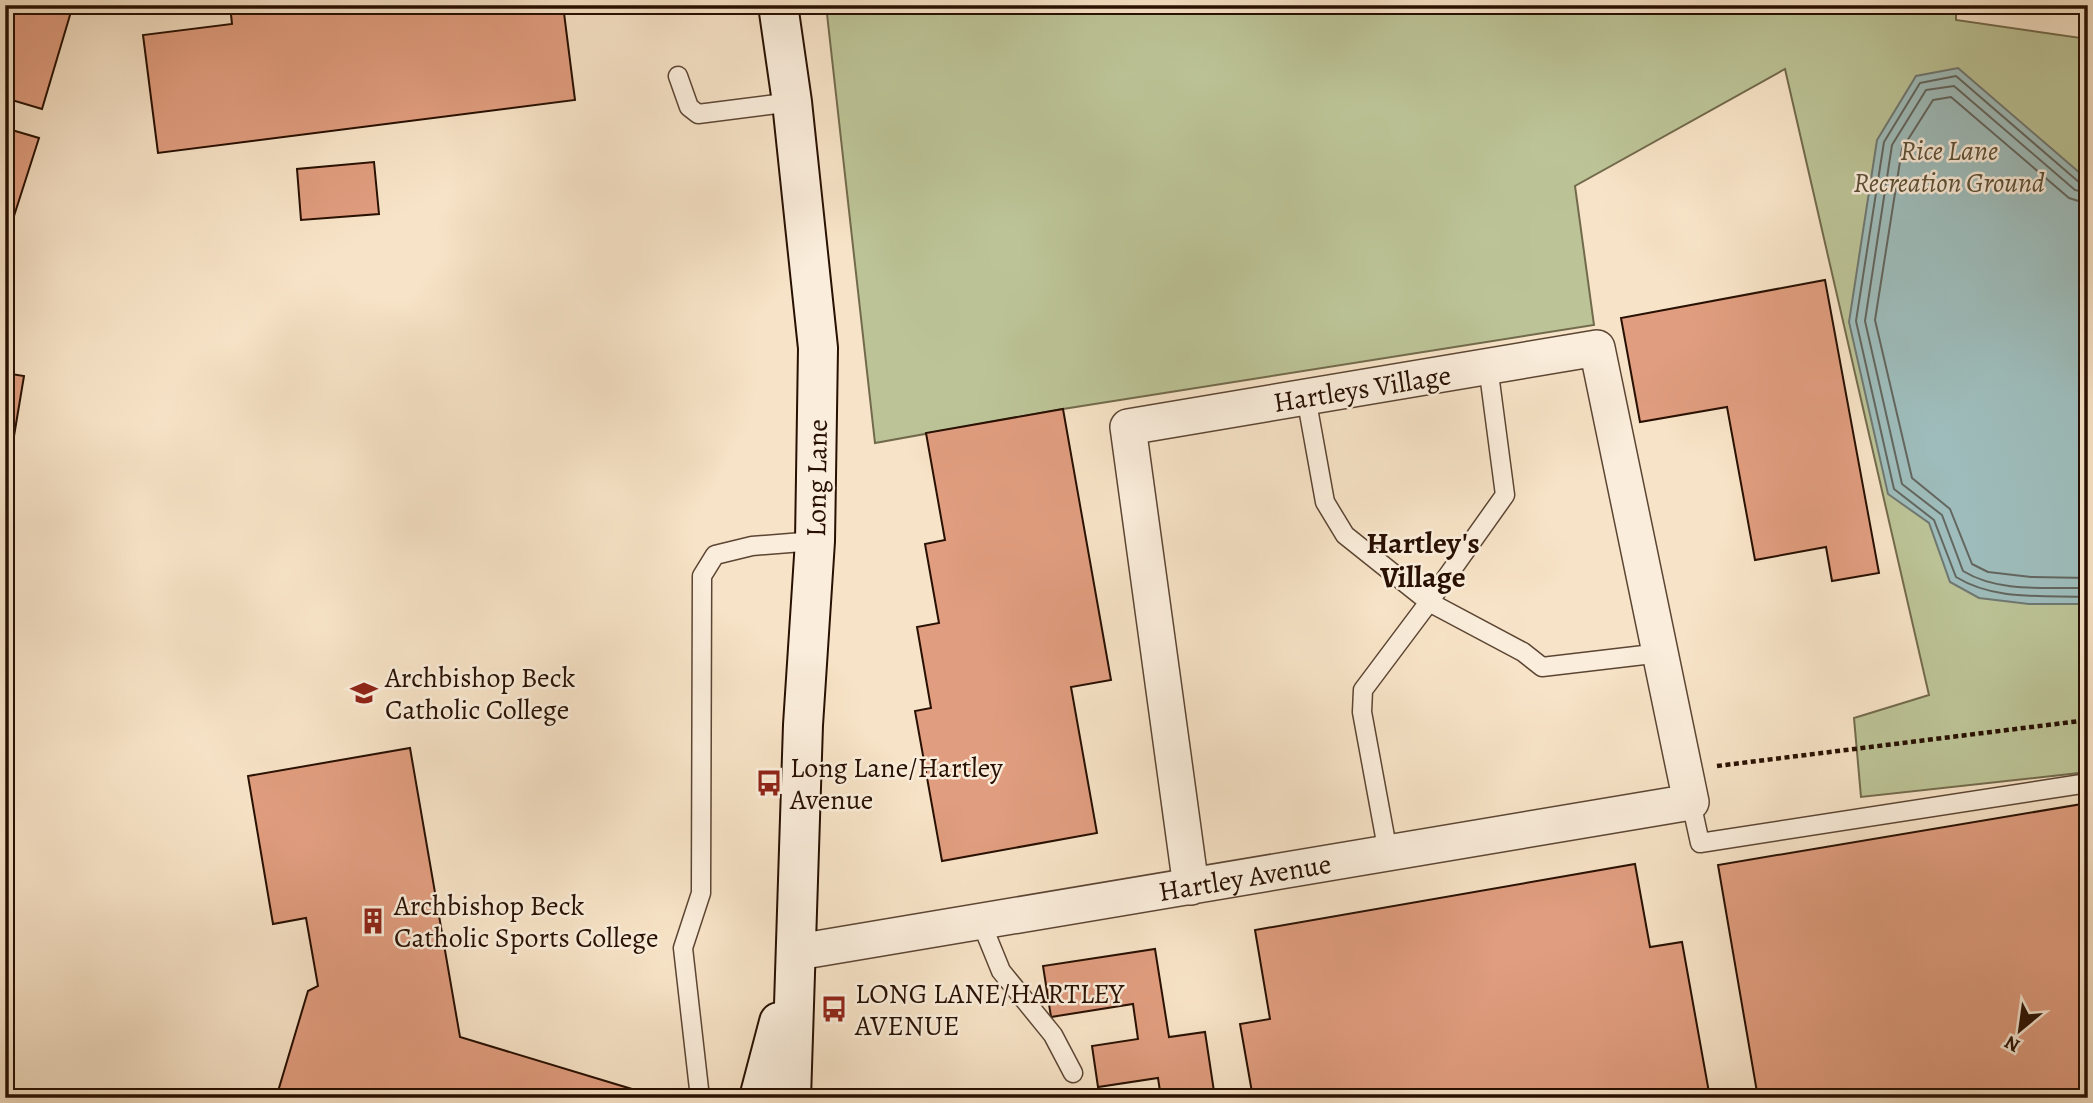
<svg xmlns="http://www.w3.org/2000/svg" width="2093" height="1103" viewBox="0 0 2093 1103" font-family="Alegreya,serif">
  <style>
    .green { fill: #bcc497; stroke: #726a4c; stroke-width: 2 }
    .water { fill: #9ebdbc; stroke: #6f7872; stroke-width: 2 }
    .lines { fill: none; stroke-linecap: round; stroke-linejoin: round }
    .shore { stroke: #63665f; stroke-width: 2 }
    .building { fill: #e09d7f; stroke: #281002; stroke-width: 2 }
    .lane-casing { stroke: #5c4533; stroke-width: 21 }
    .street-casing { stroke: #5c4533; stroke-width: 38 }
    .secondary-casing { stroke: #281002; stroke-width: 42 }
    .path { stroke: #281002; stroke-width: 4.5; stroke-dasharray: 5 3.5; stroke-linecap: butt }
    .lane { stroke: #faeddb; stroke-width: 18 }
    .street { stroke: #faeddb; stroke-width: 35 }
    .secondary { stroke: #faeddb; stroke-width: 38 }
    .labels { text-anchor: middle; stroke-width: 5; stroke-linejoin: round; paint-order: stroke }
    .park-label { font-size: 28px; font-style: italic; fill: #5c4f36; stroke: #faeddb }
    .street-label { font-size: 28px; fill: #281002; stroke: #faeddb }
    .poi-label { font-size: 28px; fill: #281002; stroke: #faeddb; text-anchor: start }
    .neighbourhood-label { font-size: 30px; font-weight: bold; fill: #281002; stroke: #faeddb }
  </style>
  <rect width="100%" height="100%" fill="#f7e3c7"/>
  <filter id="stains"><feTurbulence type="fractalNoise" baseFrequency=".00286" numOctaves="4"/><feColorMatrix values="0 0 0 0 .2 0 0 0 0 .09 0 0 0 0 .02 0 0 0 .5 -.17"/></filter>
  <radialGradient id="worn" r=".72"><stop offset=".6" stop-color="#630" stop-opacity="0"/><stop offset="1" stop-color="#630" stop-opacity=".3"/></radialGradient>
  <polygon class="green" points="826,5 1956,5 1956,20 2088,39 2088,772 1861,797 1854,718 1929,695 1785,69 1575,186 1594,325 1063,409 875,443"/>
  <polygon class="water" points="1958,68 2088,180 2088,604 2029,604 1979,598 1950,582 1929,523 1888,494 1849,322 1877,140 1916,76"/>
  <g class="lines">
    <g class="shore">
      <path d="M2088 185 2080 183 1956 76 1920 83 1884 142 1856 321 1894 489 1934 520 1956 577C1995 601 2042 595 2088 597"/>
      <path d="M2088 193 2075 190 1954 86 1926 90 1892 145 1865 321 1902 484 1942 515 1963 571C1999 593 2046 587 2088 588"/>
      <polyline points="2088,204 2069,198 1951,97 1933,100 1902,149 1875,320 1912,478 1950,509 1972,564 1988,572 2031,577 2088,578"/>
    </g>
  </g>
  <g class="building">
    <polygon points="5,5 73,5 42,109 5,98"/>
    <polygon points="230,5 563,5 575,100 158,153 143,35 232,24"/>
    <polygon points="5,128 39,138 5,244"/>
    <polygon points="374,162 379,214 301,220 297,169"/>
    <polygon points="1825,280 1879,573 1832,581 1826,547 1755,560 1727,407 1640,422 1621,318"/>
    <polygon points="5,373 24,376 5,490"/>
    <polygon points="1063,409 1111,680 1071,687 1097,833 942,861 915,711 931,708 917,627 939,623 925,544 945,540 926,433"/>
    <polygon points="410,748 460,1037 645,1093 643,1098 276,1098 308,991 318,986 306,918 273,924 248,776"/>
    <polygon points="2088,803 2088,1098 1758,1098 1718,865"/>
    <polygon points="1635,864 1650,947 1682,942 1710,1098 1253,1098 1240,1024 1270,1019 1255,930"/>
    <polygon points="1155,949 1169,1037 1205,1032 1215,1098 1161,1098 1158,1078 1098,1087 1092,1046 1138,1039 1133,1004 1051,1017 1043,966"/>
  </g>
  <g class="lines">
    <g class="lane-casing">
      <g id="lane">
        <polyline points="678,76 689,107 698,114 792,102"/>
        <polyline points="1488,366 1505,495 1429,602 1523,652 1542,667 1661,653"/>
        <polyline points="1306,397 1325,502 1345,535 1429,602 1363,690 1362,712 1388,853"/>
        <polyline points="1691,802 1700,843 2088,783"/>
        <polyline points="981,922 1001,971 1053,1035 1073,1073"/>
        <polyline points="700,1098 683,948 701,893 702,576 715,555 752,546 815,541"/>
      </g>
    </g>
    <g class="street-casing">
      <g id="street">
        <path id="s1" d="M798 952 1691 802 1597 348 1128 427 1191 887"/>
      </g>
    </g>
    <g class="secondary-casing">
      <g id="secondary">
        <polyline points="778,5 792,102 818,348 815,541 803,725 791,1098"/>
        <polyline points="759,1098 779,1022"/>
      </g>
    </g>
    <polyline class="path" points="1717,766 2088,720"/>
    <use href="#lane" class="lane"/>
    <use href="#street" class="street"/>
    <use href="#secondary" class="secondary"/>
  </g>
  <defs>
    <g id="school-bare" transform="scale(2.1)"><path d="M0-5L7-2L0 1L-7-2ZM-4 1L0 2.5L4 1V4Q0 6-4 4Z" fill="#8f2418" stroke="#faeddb" stroke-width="2.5" paint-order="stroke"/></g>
    <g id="bus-bare" transform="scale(2.1)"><path d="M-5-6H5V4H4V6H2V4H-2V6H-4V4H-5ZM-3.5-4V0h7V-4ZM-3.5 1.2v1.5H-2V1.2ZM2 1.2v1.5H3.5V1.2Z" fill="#8f2418" stroke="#faeddb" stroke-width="2.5" paint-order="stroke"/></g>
    <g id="building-bare" transform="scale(2.1)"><path d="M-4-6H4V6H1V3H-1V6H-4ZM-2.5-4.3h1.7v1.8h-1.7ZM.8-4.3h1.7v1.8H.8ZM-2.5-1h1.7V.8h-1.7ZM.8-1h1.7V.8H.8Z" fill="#8f2418" stroke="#faeddb" stroke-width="2.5" paint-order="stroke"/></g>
  </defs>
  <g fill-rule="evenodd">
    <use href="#school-bare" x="364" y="693"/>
    <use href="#bus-bare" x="769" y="783"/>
    <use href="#building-bare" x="373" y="921"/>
    <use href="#bus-bare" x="834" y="1009"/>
  </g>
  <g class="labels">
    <g class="park-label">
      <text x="1949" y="160">Rice Lane<tspan x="1949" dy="32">Recreation Ground</tspan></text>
    </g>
    <g class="street-label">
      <text transform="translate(1362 388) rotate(-9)" y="10">Hartleys Village</text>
      <text transform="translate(816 478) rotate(-89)" y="10">Long Lane</text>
      <text dy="10" stroke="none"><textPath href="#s1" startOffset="453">Hartley Avenue</textPath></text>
    </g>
    <g class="poi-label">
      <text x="385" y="687">Archbishop Beck<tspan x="385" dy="32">Catholic College</tspan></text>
      <text x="790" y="777">Long Lane/Hartley<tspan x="790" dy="32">Avenue</tspan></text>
      <text x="394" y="915">Archbishop Beck<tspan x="394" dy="32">Catholic Sports College</tspan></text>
      <text x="855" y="1003">LONG LANE/HARTLEY<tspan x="855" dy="32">AVENUE</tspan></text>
    </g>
    <g class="neighbourhood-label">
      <text x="1423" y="553">Hartley's<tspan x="1423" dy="34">Village</tspan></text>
    </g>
  </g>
  <rect width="2093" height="1103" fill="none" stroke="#f7e3c7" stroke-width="28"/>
  <rect x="7" y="7" width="2079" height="1089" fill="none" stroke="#281002" stroke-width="3.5"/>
  <rect x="14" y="14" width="2065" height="1075" fill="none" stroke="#281002" stroke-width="2"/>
  <g transform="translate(2020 1030) rotate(209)" stroke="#faeddb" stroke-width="5" paint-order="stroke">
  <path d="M0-5L12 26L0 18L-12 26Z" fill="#281002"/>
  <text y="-10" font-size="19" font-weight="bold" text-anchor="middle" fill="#281002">N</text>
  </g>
  <rect width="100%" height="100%" filter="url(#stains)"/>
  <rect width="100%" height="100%" fill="url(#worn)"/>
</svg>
